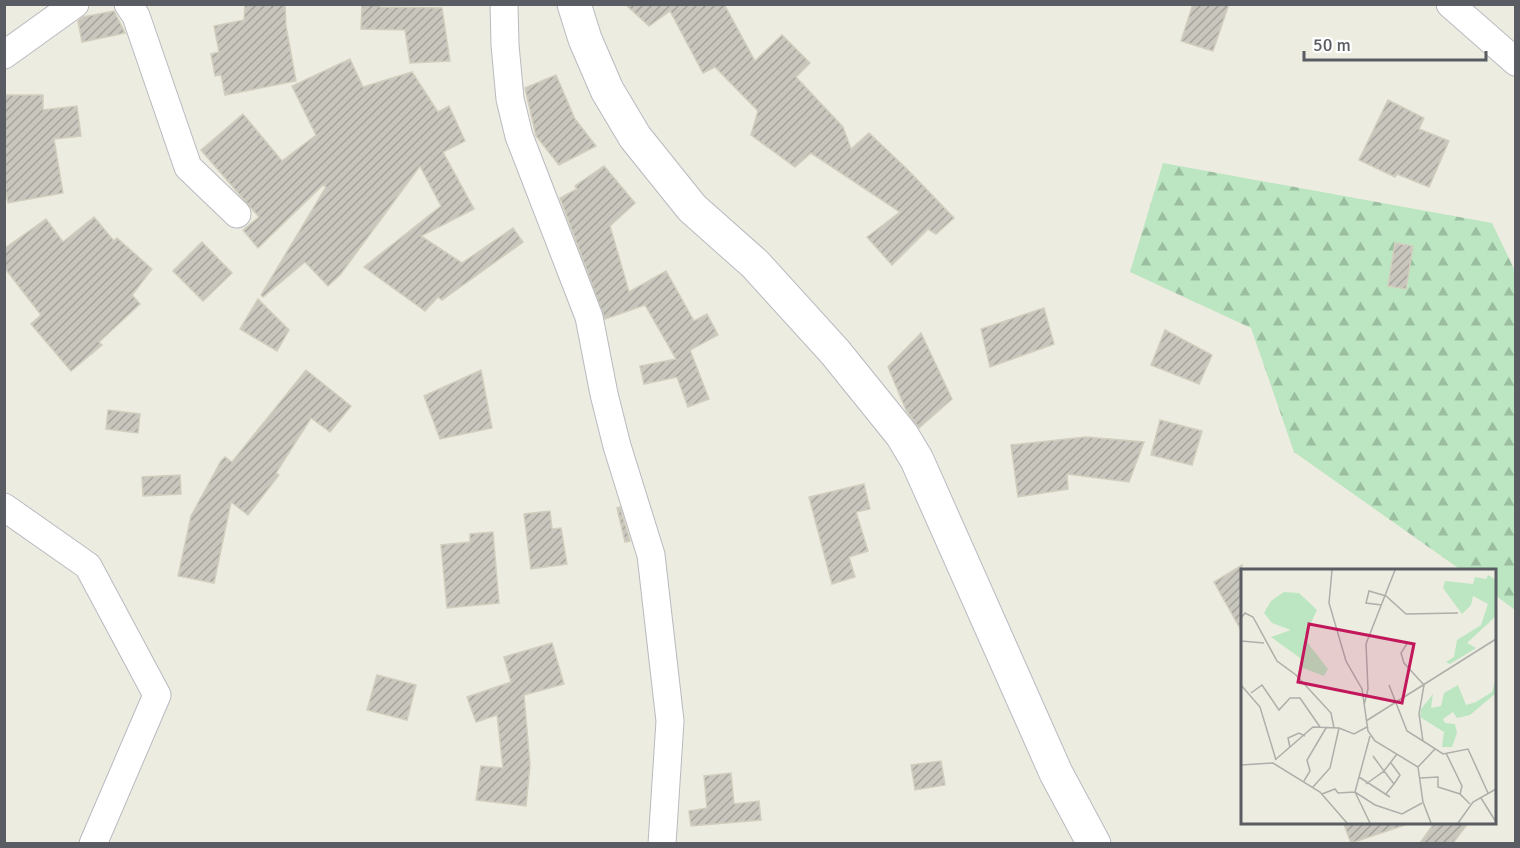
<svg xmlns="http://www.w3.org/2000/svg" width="1520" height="848" viewBox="0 0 1520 848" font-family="Signika,sans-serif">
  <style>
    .forest { fill: url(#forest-firs) }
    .building { fill: url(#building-hatch); stroke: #d2cebe; stroke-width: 1.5 }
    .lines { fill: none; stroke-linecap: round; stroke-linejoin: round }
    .minor-casing { stroke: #b8bac0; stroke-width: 29 }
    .tertiary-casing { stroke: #b8bac0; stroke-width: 35 }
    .minor { stroke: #fff; stroke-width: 27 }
    .tertiary { stroke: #fff; stroke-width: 33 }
    .inset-road { fill: none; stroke: #aeaeaa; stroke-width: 1.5 }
    .view { fill: #c2185b; fill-opacity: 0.15; stroke: #c2185b; stroke-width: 3 }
    .inset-edge { fill: none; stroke: #595c62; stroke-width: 3 }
  </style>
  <defs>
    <pattern id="forest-firs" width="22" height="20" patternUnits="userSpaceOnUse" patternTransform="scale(1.5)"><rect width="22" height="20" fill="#bbe6c1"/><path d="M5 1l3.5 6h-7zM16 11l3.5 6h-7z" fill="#9bbea0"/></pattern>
    <pattern id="building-hatch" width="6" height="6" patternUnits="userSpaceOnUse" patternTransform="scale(1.5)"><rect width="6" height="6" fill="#c8c6bd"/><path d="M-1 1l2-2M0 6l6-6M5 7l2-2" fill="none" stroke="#a5a49d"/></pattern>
  </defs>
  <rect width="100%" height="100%" fill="#edece0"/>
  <polygon class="forest" points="1163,163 1492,223 1515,271 1515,610 1495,595 1494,570 1461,570 1294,452 1251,328 1130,272"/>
  <g class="building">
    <polygon points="245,4 285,4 286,26 296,81 225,95 221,75 215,76 211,54 219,52 214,26 244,20"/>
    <polygon points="362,4 380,4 380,7 442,8 450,61 410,63 405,30 361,29"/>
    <polygon points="625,4 724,4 755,61 782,35 810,63 796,77 843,127 851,149 869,133 908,170 954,218 936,234 928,229 892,265 867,237 900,212 811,153 795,167 751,135 758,111 715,67 703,73 670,11 649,26"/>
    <polygon points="1193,4 1229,4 1213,51 1181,41"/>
    <polygon points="114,11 125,33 82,42 78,21 83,17"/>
    <polygon points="350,59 363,87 412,72 438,112 449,106 465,141 443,152 474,209 421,236 462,263 513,228 523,242 442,300 438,297 425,311 364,267 441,206 420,166 340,275 328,286 305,262 263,297 261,295 326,187 323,185 258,248 243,230 259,217 201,150 243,114 282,161 316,135 292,86"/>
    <polygon points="556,75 575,119 596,146 559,165 536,136 525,88"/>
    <polygon points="4,95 43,95 43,110 77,106 81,136 54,139 63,193 8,203 4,183"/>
    <polygon points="1388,100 1424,118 1419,129 1449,141 1429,187 1397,174 1395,177 1359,160"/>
    <polygon points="604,166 635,203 610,226 629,292 666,271 694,321 707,314 718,335 690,350 709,399 688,407 677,377 644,384 640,366 676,359 645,305 605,319 560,198 577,189 575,186"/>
    <polygon points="94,217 114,241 117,238 152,269 132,295 140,304 99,342 102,345 71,371 31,324 41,315 4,267 4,249 46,219 63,242"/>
    <polygon points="202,242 232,273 203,301 173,271"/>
    <polygon points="1395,243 1413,246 1406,289 1388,286"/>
    <polygon points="258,299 289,330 277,351 240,329"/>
    <polygon points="1044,308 1054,344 990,367 981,329"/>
    <polygon points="1165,330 1212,355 1199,384 1151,365"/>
    <polygon points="921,333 952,399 919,428 906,410 888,367"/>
    <polygon points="306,370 351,406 330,432 311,418 276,473 279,475 248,515 231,502 214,583 178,576 191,516 221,461 225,457 232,462"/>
    <polygon points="481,370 492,428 440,439 424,396"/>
    <polygon points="108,410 140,414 138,433 106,429"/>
    <polygon points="1160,420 1202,431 1192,465 1151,455"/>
    <polygon points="1086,437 1144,442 1129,482 1067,474 1068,489 1018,497 1011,445"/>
    <polygon points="180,475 181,494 143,496 142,477"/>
    <polygon points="864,484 870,509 856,512 868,551 849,557 855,577 832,584 809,497"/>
    <polygon points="620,507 630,541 625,542 617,508"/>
    <polygon points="550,511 552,529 561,528 567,564 531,569 524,514"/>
    <polygon points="493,532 499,603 447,608 441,545 470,542 470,534"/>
    <polygon points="1242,565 1242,632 1214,582"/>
    <polygon points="552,643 564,684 524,695 530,765 526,806 476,800 481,766 503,768 497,715 476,722 467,697 511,682 504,657"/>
    <polygon points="377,675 416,685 407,720 367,710"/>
    <polygon points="941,761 945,785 915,790 911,765"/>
    <polygon points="731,773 734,804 759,801 761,820 691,826 689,811 707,808 704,776"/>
    <polygon points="1343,822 1405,822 1405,825 1351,843"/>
    <polygon points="1435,822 1469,822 1453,843 1420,843"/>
  </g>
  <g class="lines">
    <g class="minor-casing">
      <g id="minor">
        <polyline points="128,4 136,16 188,167 237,214"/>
        <polyline points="504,4 505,45 510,99 519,136 589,317 604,394 617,446 651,555 670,721 662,844"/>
        <polyline points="1450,4 1516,62"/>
        <polyline points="4,55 75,4"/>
        <polyline points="4,507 88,566 157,695 93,844"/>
      </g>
    </g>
    <g class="tertiary-casing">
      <polyline id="tertiary" points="574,4 585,39 607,90 635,137 692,208 755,264 835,352 902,435 917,460 1056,773 1094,844"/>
    </g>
    <use href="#minor" class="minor"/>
    <use href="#tertiary" class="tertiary"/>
  </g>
  <g transform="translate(1241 569)">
    <rect width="255" height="255" fill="#edece0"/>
    <path d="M247 6 255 11V47L226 74 235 79 209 95 205 93 213 88 216 71 240 56 247 35 232 27 230 36 221 45 202 19 204 12 232 15 234 8 245 10ZM43 23 58 24 76 41 63 69 87 100 83 107 62 99 59 89 30 68 50 61 31 54 23 44 30 32ZM255 109V124L229 146 216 149 212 143 202 150 204 154 214 155 216 164 211 178H201L203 163 179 148 180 140 192 125 190 139 200 137 203 124 217 116 225 136 235 133 251 123Z" fill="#bbe6c1"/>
    <path class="inset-road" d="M91 1 88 34 105 92 121 120 127 162 134 172 177 198 182 233 190 254M141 36 125 34 128 22 145 27 165 45 217 44M0 49 4 44 12 48 36 92 55 106 90 144 93 159M0 72 23 74M167 73 160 84 163 94 183 116 178 145 182 172 202 185 227 180 247 224M0 116 19 138 35 191M148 116 166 162 182 172M10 124 21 116 38 141 49 129H59L79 158M123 136 127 120 125 75 154 1M125 152 255 70M49 179 47 169 58 164 64 167M205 184 221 217 219 225M34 191 72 158 98 159 113 165 126 158M150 194 159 206 153 215M0 196 32 194 79 223 106 254M177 198 194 180M118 208 149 228M179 209 197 208V218L219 225 229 235M63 212 69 202 66 191 85 159M125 215 143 202 132 187M72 218 89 199 98 159M81 225 94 220 97 224 114 223 134 236 161 245 181 234M144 226 153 215 143 202 156 185M240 229 255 253M129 254 114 223 129 167M217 254 232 233 255 220"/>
    <path class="view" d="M68 55 173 75 161 134 57 113Z"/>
    <rect width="255" height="255" class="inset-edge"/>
  </g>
  <rect width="1520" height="848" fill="none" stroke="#595c62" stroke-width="12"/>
  <path d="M1304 51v9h182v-9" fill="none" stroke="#595c62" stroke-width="3"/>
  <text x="1313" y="51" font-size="18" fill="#595c62" stroke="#ffffff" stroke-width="4.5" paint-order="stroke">50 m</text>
</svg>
